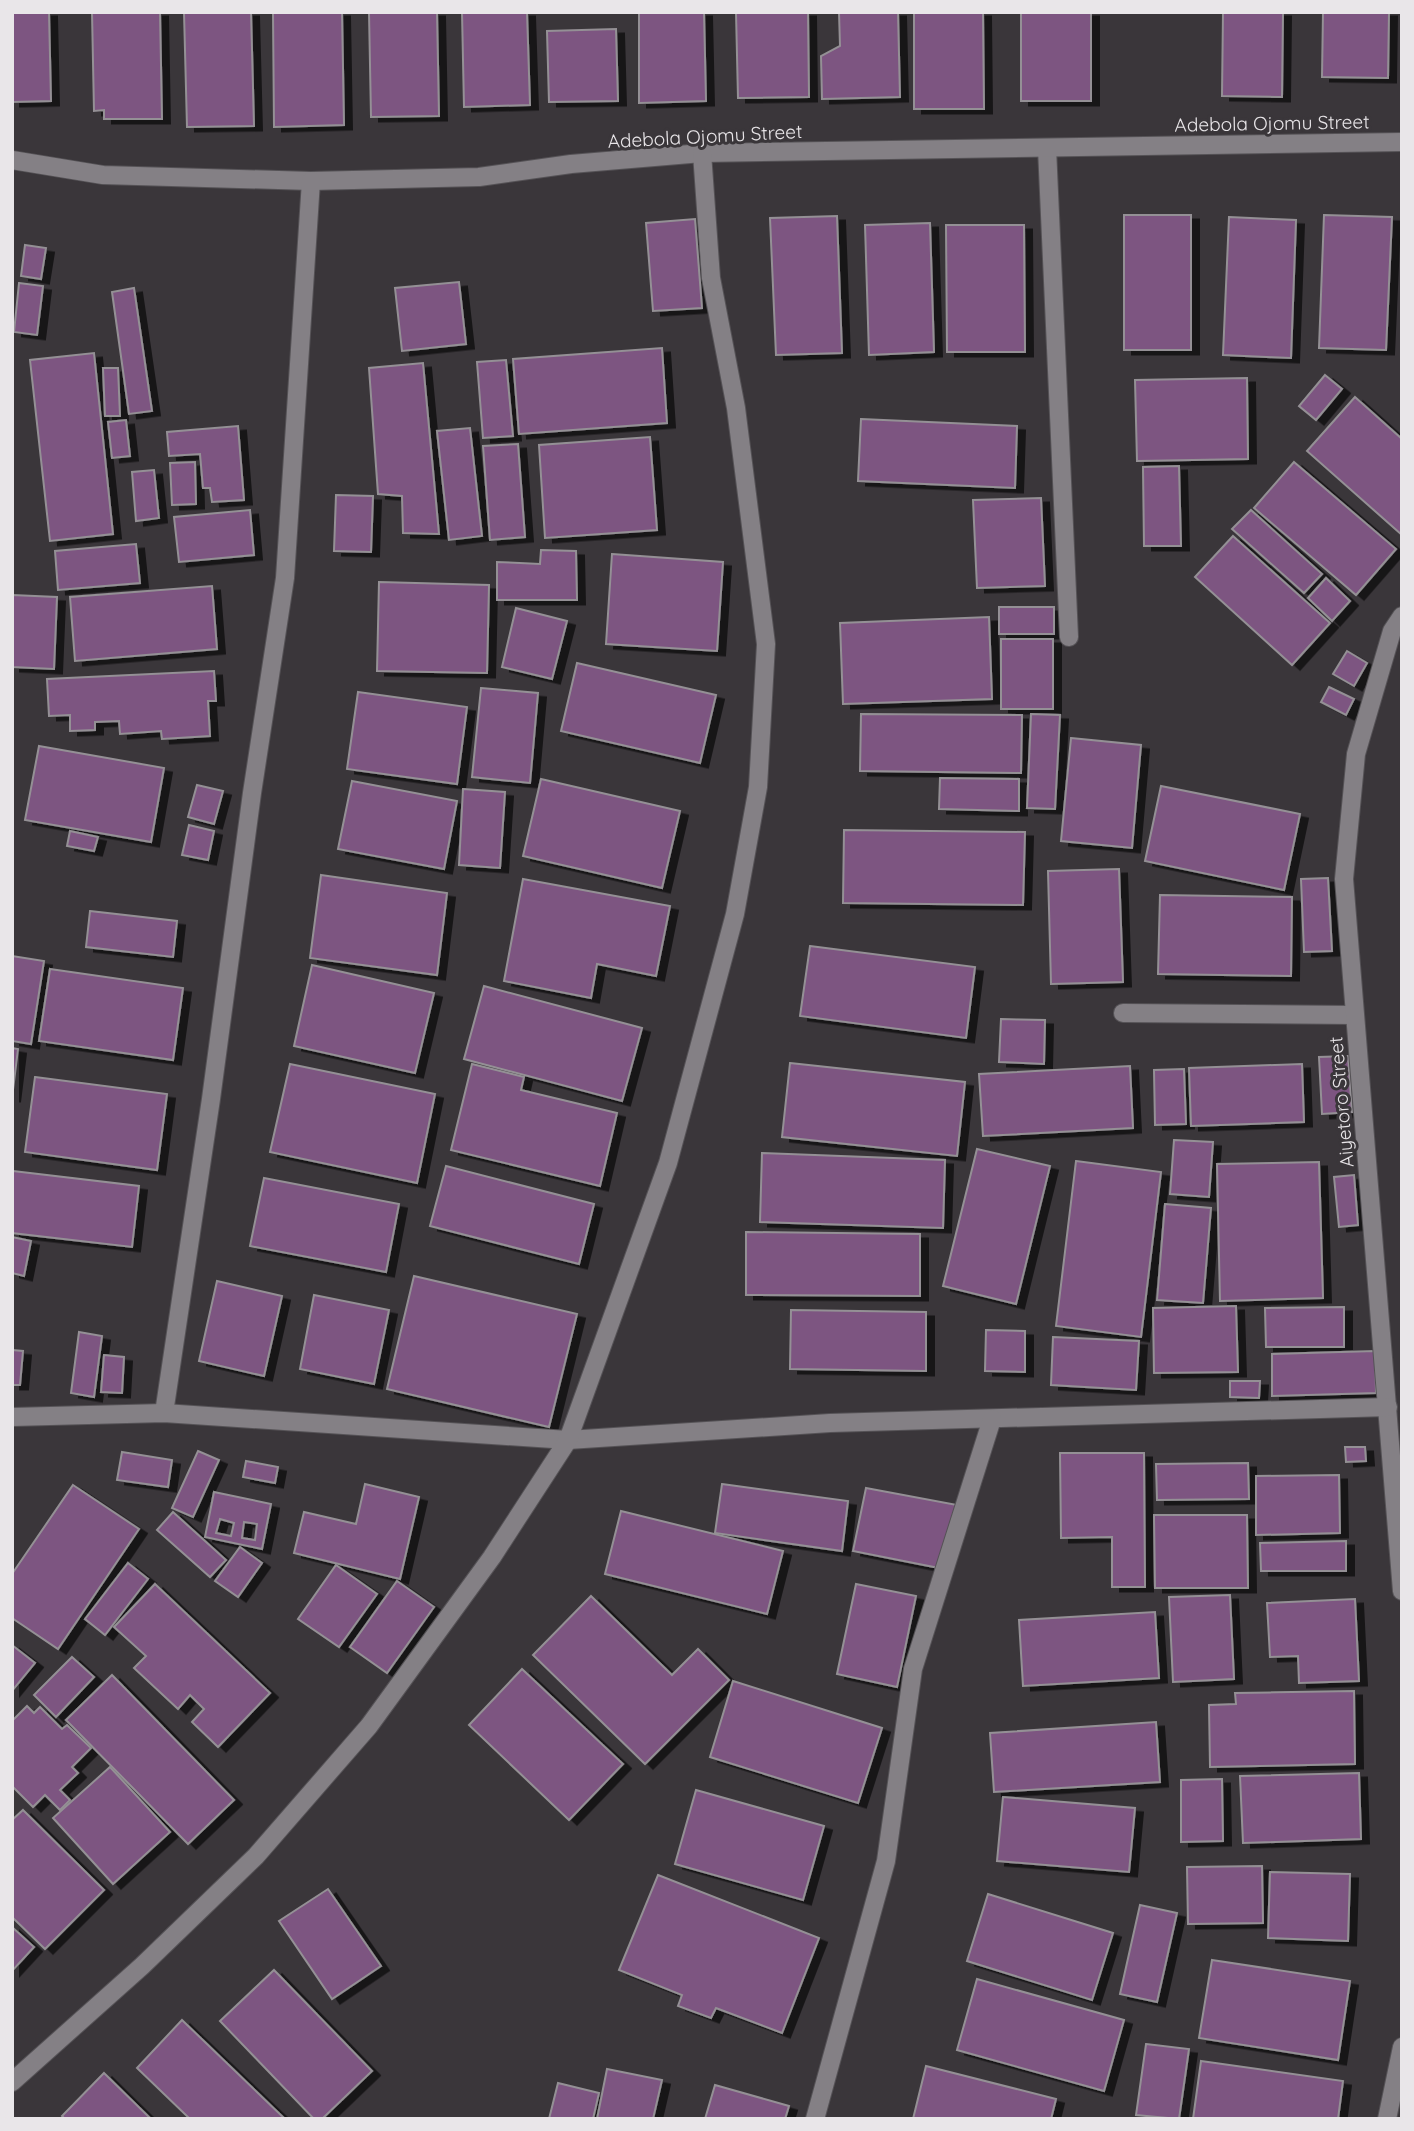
<svg xmlns="http://www.w3.org/2000/svg" width="1414" height="2131" viewBox="0 0 1414 2131" font-family="Quicksand,sans-serif">
  <style>
    .building { fill: #7d5481; stroke: #949095; stroke-width: 2; fill-rule: evenodd; filter: url(#shadow) }
    .lines { fill: none; stroke-linecap: round; stroke-linejoin: round }
    .service-casing { stroke: #555256; stroke-width: 20 }
    .minor-casing { stroke: #555256; stroke-width: 20 }
    .service { stroke: #848085; stroke-width: 18 }
    .minor { stroke: #848085; stroke-width: 18 }
    .labels { text-anchor: middle; stroke-width: 6; stroke-linejoin: round; paint-order: stroke }
    .street-label { font-size: 19px; fill: #e9e6e9; stroke: #3a363a }
  </style>
  <defs>
    <filter id="shadow"><feDropShadow dx="8" dy="4.5" stdDeviation="0" flood-color="#0009"/></filter>
  </defs>
  <rect width="100%" height="100%" fill="#3a363a"/>
  <g class="building">
    <polygon points="12,12 49,12 51,101 12,102"/>
    <polygon points="92,12 160,12 162,119 104,119 104,110 94,111"/>
    <polygon points="184,12 251,12 254,126 187,127"/>
    <polygon points="273,12 342,12 344,125 274,127"/>
    <polygon points="369,12 437,12 439,116 371,117"/>
    <polygon points="462,12 527,12 530,105 464,107"/>
    <polygon points="639,12 704,12 706,101 639,103"/>
    <polygon points="736,12 808,12 809,97 738,98"/>
    <polygon points="839,12 898,12 900,97 822,99 821,56 840,46"/>
    <polygon points="914,12 983,12 984,109 914,109"/>
    <rect x="1021" y="12" width="70" height="89"/>
    <polygon points="1223,12 1283,12 1282,97 1222,96"/>
    <polygon points="1323,12 1389,12 1388,78 1322,77"/>
    <polygon points="616,29 618,101 549,102 547,31"/>
    <rect x="1124" y="215" width="67" height="135"/>
    <polygon points="1324,215 1392,217 1386,350 1319,348"/>
    <polygon points="837,216 842,353 776,355 770,218"/>
    <polygon points="1229,217 1296,220 1291,358 1223,355"/>
    <polygon points="695,219 702,308 653,311 646,223"/>
    <polygon points="930,223 934,352 869,355 865,225"/>
    <polygon points="946,225 1024,225 1025,352 947,352"/>
    <polygon points="25,245 46,248 41,279 21,276"/>
    <polygon points="459,282 466,344 402,351 395,288"/>
    <polygon points="19,283 43,286 37,335 14,332"/>
    <polygon points="134,288 152,411 129,414 112,292"/>
    <polygon points="662,348 667,423 519,434 513,359"/>
    <polygon points="94,353 113,534 50,541 30,360"/>
    <polygon points="506,360 513,436 483,438 477,362"/>
    <polygon points="423,363 439,534 403,533 402,496 378,494 369,368"/>
    <polygon points="103,368 118,368 120,416 105,416"/>
    <polygon points="1325,375 1342,389 1316,420 1299,406"/>
    <polygon points="1247,378 1248,459 1137,461 1135,380"/>
    <polygon points="1355,397 1402,439 1402,535 1307,451"/>
    <polygon points="861,419 1017,426 1015,488 858,481"/>
    <polygon points="126,420 130,456 112,458 108,422"/>
    <polygon points="238,426 244,500 212,502 210,488 203,488 200,454 169,456 167,432"/>
    <polygon points="470,428 482,536 449,540 437,431"/>
    <polygon points="650,437 657,530 545,538 539,445"/>
    <polygon points="518,444 525,537 490,540 483,446"/>
    <polygon points="195,462 196,504 172,505 170,463"/>
    <polygon points="1294,462 1396,549 1356,595 1254,508"/>
    <polygon points="1179,466 1181,546 1144,546 1143,467"/>
    <polygon points="154,470 159,518 136,521 132,472"/>
    <polygon points="336,495 373,496 371,552 334,551"/>
    <polygon points="1041,498 1045,586 977,588 973,500"/>
    <polygon points="250,510 254,555 179,562 174,517"/>
    <polygon points="1251,510 1322,574 1304,593 1232,529"/>
    <polygon points="1233,536 1330,623 1292,665 1195,577"/>
    <polygon points="136,544 140,583 58,590 55,551"/>
    <polygon points="541,550 576,551 577,600 497,600 497,562 540,564"/>
    <polygon points="612,554 723,562 717,651 606,644"/>
    <polygon points="1326,578 1350,601 1332,621 1308,598"/>
    <polygon points="379,582 489,585 487,673 377,671"/>
    <polygon points="212,586 217,649 75,661 70,597"/>
    <polygon points="12,595 57,597 54,669 12,667"/>
    <rect x="999" y="607" width="55" height="27"/>
    <polygon points="516,608 567,621 552,679 502,667"/>
    <polygon points="989,617 992,699 843,704 840,623"/>
    <rect x="1001" y="639" width="52" height="70"/>
    <polygon points="1347,651 1367,663 1354,686 1333,674"/>
    <polygon points="577,663 716,695 700,763 561,731"/>
    <polygon points="214,671 216,701 208,701 210,736 162,739 161,731 120,734 119,721 95,722 95,730 70,731 70,715 49,716 47,679"/>
    <polygon points="1329,687 1354,699 1346,715 1321,702"/>
    <polygon points="481,688 538,693 530,783 472,777"/>
    <polygon points="358,692 467,707 457,784 347,769"/>
    <polygon points="861,714 1022,715 1021,773 860,771"/>
    <polygon points="1031,714 1060,715 1055,809 1027,808"/>
    <polygon points="1071,738 1141,745 1132,848 1061,841"/>
    <polygon points="39,746 164,768 151,842 25,820"/>
    <polygon points="940,778 1019,779 1019,811 939,809"/>
    <polygon points="541,779 680,811 662,888 523,856"/>
    <polygon points="352,781 457,801 444,869 338,849"/>
    <polygon points="197,785 223,791 214,824 188,817"/>
    <polygon points="1161,786 1300,814 1284,890 1145,861"/>
    <polygon points="463,789 505,792 500,868 459,865"/>
    <polygon points="189,825 214,831 208,860 182,855"/>
    <polygon points="844,830 1025,832 1023,905 843,903"/>
    <polygon points="70,831 98,837 94,851 67,846"/>
    <polygon points="1119,869 1123,982 1051,984 1048,871"/>
    <polygon points="321,875 447,893 437,975 310,958"/>
    <polygon points="1328,878 1332,951 1304,952 1301,879"/>
    <polygon points="523,879 670,906 656,976 597,964 591,998 504,981"/>
    <polygon points="1160,895 1292,897 1291,976 1158,974"/>
    <polygon points="90,911 177,921 173,957 86,947"/>
    <polygon points="810,946 975,967 966,1038 800,1016"/>
    <polygon points="12,956 44,961 31,1044 12,1041"/>
    <polygon points="312,965 434,993 415,1073 294,1046"/>
    <polygon points="50,969 183,988 173,1060 39,1041"/>
    <polygon points="484,986 642,1028 622,1101 464,1059"/>
    <polygon points="1001,1019 1045,1020 1044,1064 999,1062"/>
    <polygon points="12,1048 18,1049 12,1098"/>
    <polygon points="1348,1056 1352,1112 1322,1114 1319,1057"/>
    <polygon points="790,1063 965,1082 957,1156 782,1137"/>
    <polygon points="290,1064 435,1094 417,1183 270,1152"/>
    <polygon points="472,1064 524,1077 521,1090 617,1113 600,1186 451,1150"/>
    <polygon points="1302,1064 1304,1122 1191,1126 1189,1068"/>
    <polygon points="1130,1066 1133,1128 983,1136 979,1074"/>
    <polygon points="1184,1069 1186,1124 1155,1125 1154,1070"/>
    <polygon points="35,1077 167,1094 157,1170 25,1152"/>
    <polygon points="1174,1140 1213,1142 1209,1197 1170,1194"/>
    <polygon points="977,1149 1050,1166 1016,1304 943,1286"/>
    <polygon points="762,1153 945,1160 943,1228 760,1222"/>
    <polygon points="1076,1161 1161,1172 1141,1337 1056,1326"/>
    <polygon points="1319,1162 1323,1298 1220,1301 1217,1164"/>
    <polygon points="446,1166 594,1204 579,1264 430,1226"/>
    <polygon points="13,1171 139,1186 132,1247 12,1233"/>
    <polygon points="1354,1175 1358,1225 1339,1227 1334,1177"/>
    <polygon points="264,1178 399,1204 386,1272 250,1246"/>
    <polygon points="1165,1204 1211,1208 1203,1303 1157,1300"/>
    <polygon points="746,1232 920,1234 920,1296 746,1295"/>
    <polygon points="12,1237 31,1241 24,1276 12,1273"/>
    <polygon points="414,1276 577,1314 549,1427 387,1389"/>
    <polygon points="217,1281 282,1296 264,1376 199,1361"/>
    <polygon points="314,1295 389,1310 374,1384 300,1369"/>
    <polygon points="1236,1306 1238,1372 1154,1373 1153,1308"/>
    <polygon points="1344,1307 1344,1347 1266,1347 1265,1308"/>
    <polygon points="791,1310 926,1312 926,1371 790,1369"/>
    <polygon points="986,1330 1025,1331 1025,1372 985,1371"/>
    <polygon points="79,1332 102,1336 94,1397 71,1393"/>
    <polygon points="1053,1337 1139,1341 1136,1390 1051,1385"/>
    <polygon points="12,1350 23,1351 20,1385 12,1385"/>
    <polygon points="1375,1351 1376,1393 1272,1396 1272,1354"/>
    <polygon points="104,1355 124,1357 122,1393 101,1392"/>
    <polygon points="1230,1381 1260,1381 1259,1398 1230,1397"/>
    <polygon points="1345,1447 1365,1447 1366,1461 1346,1462"/>
    <polygon points="198,1451 219,1460 193,1517 172,1508"/>
    <polygon points="122,1452 172,1460 168,1487 117,1480"/>
    <polygon points="1060,1453 1144,1453 1145,1587 1112,1587 1112,1537 1061,1538"/>
    <polygon points="246,1461 278,1467 275,1483 243,1477"/>
    <polygon points="1248,1463 1249,1499 1157,1500 1156,1464"/>
    <polygon points="1339,1475 1340,1533 1256,1535 1256,1476"/>
    <polygon points="365,1484 419,1497 400,1579 294,1553 304,1512 356,1524"/>
    <polygon points="722,1484 848,1501 842,1551 715,1533"/>
    <polygon points="73,1485 139,1529 58,1649 12,1618 12,1574"/>
    <polygon points="866,1488 957,1505 944,1569 853,1551"/>
    <path d="M214 1492 271 1504 262 1549 205 1537ZM220 1519 234 1523 231 1536 216 1533ZM244 1522 257 1524 255 1540 242 1538Z"/>
    <polygon points="621,1511 783,1551 767,1614 605,1574"/>
    <polygon points="173,1512 226,1560 210,1577 157,1530"/>
    <polygon points="1154,1515 1247,1515 1248,1588 1155,1588"/>
    <polygon points="1346,1541 1346,1571 1261,1571 1260,1543"/>
    <polygon points="240,1547 262,1563 238,1597 215,1581"/>
    <polygon points="128,1563 148,1579 105,1635 85,1619"/>
    <polygon points="336,1565 377,1594 339,1647 298,1619"/>
    <polygon points="397,1581 434,1607 387,1673 350,1647"/>
    <polygon points="155,1584 270,1693 218,1747 192,1722 204,1709 190,1695 178,1709 134,1668 146,1656 114,1627"/>
    <polygon points="856,1584 916,1596 897,1687 837,1674"/>
    <polygon points="1230,1595 1234,1679 1173,1682 1169,1597"/>
    <polygon points="591,1596 672,1675 698,1649 729,1680 645,1764 533,1655"/>
    <polygon points="1355,1599 1359,1681 1299,1683 1298,1656 1270,1657 1267,1603"/>
    <polygon points="1155,1612 1159,1678 1023,1686 1019,1620"/>
    <polygon points="12,1645 35,1663 12,1691"/>
    <polygon points="72,1657 94,1677 56,1717 34,1695"/>
    <polygon points="522,1669 623,1764 569,1820 469,1725"/>
    <polygon points="112,1675 234,1800 188,1844 66,1720"/>
    <polygon points="733,1681 882,1728 858,1803 710,1757"/>
    <polygon points="1354,1691 1355,1764 1210,1767 1209,1705 1236,1704 1235,1693"/>
    <polygon points="27,1706 34,1713 40,1707 62,1729 67,1725 91,1748 72,1767 78,1773 60,1790 70,1800 60,1810 45,1795 33,1807 12,1786 12,1721"/>
    <polygon points="1156,1722 1160,1782 994,1792 990,1733"/>
    <polygon points="110,1767 170,1832 113,1884 53,1818"/>
    <polygon points="1359,1773 1361,1839 1243,1843 1240,1776"/>
    <polygon points="1222,1779 1223,1841 1181,1842 1181,1780"/>
    <polygon points="696,1790 824,1826 803,1900 675,1864"/>
    <polygon points="1003,1797 1135,1808 1129,1872 997,1861"/>
    <polygon points="23,1810 104,1890 45,1949 12,1917 12,1820"/>
    <polygon points="1262,1866 1263,1923 1188,1924 1187,1867"/>
    <polygon points="1270,1872 1350,1874 1348,1941 1268,1938"/>
    <polygon points="658,1875 819,1938 782,2033 716,2008 711,2018 678,2006 682,1995 619,1970"/>
    <polygon points="328,1889 381,1966 332,1999 279,1921"/>
    <polygon points="988,1894 1113,1933 1092,2000 967,1961"/>
    <polygon points="1140,1905 1177,1913 1157,2002 1120,1994"/>
    <polygon points="12,1927 34,1947 12,1971"/>
    <polygon points="1212,1960 1350,1981 1338,2060 1199,2038"/>
    <polygon points="274,1970 372,2071 322,2119 314,2119 220,2021"/>
    <polygon points="977,1979 1124,2020 1104,2091 957,2050"/>
    <polygon points="182,2020 285,2119 190,2119 137,2068"/>
    <polygon points="1146,2044 1189,2049 1179,2119 1136,2115"/>
    <polygon points="1201,2061 1343,2081 1338,2119 1193,2119"/>
    <polygon points="926,2066 1056,2099 1051,2119 913,2119"/>
    <polygon points="607,2069 662,2080 653,2119 597,2119"/>
    <polygon points="104,2073 151,2119 65,2119 62,2116"/>
    <polygon points="558,2083 599,2093 593,2119 549,2119"/>
    <polygon points="715,2085 789,2106 785,2119 705,2119"/>
  </g>
  <g class="lines">
    <g class="service-casing">
      <polyline id="service" points="1123,1013 1354,1015"/>
    </g>
    <g class="minor-casing">
      <g id="minor">
        <polyline points="1047,148 1069,637"/>
        <polyline points="12,160 103,175 311,181 479,177 571,164 702,153 1402,142"/>
        <polyline points="1402,616 1392,631 1356,754 1344,879 1402,1591"/>
        <polyline points="164,1413 211,1099 252,793 285,578 311,181"/>
        <polyline points="12,1417 164,1413 568,1440 830,1423 1388,1407"/>
        <polyline points="12,2082 142,1966 256,1856 369,1726 492,1557 568,1440 668,1163 735,914 758,787 766,644 736,408 711,278 702,153"/>
        <polyline points="815,2119 886,1861 913,1669 992,1419"/>
        <polyline points="1387,2119 1402,2047"/>
      </g>
    </g>
    <use href="#service" class="service"/>
    <use href="#minor" class="minor"/>
  </g>
  <g class="labels">
    <g class="street-label">
      <text transform="translate(1272 123) rotate(-1)" y="7">Adebola Ojomu Street</text>
      <text transform="translate(705 136) rotate(-3)" y="7">Adebola Ojomu Street</text>
      <text transform="translate(1341 1102) rotate(-95)" y="7">Aiyetoro Street</text>
    </g>
  </g>
  <rect width="1414" height="2131" fill="none" stroke="#e9e6e9" stroke-width="28"/>
</svg>
